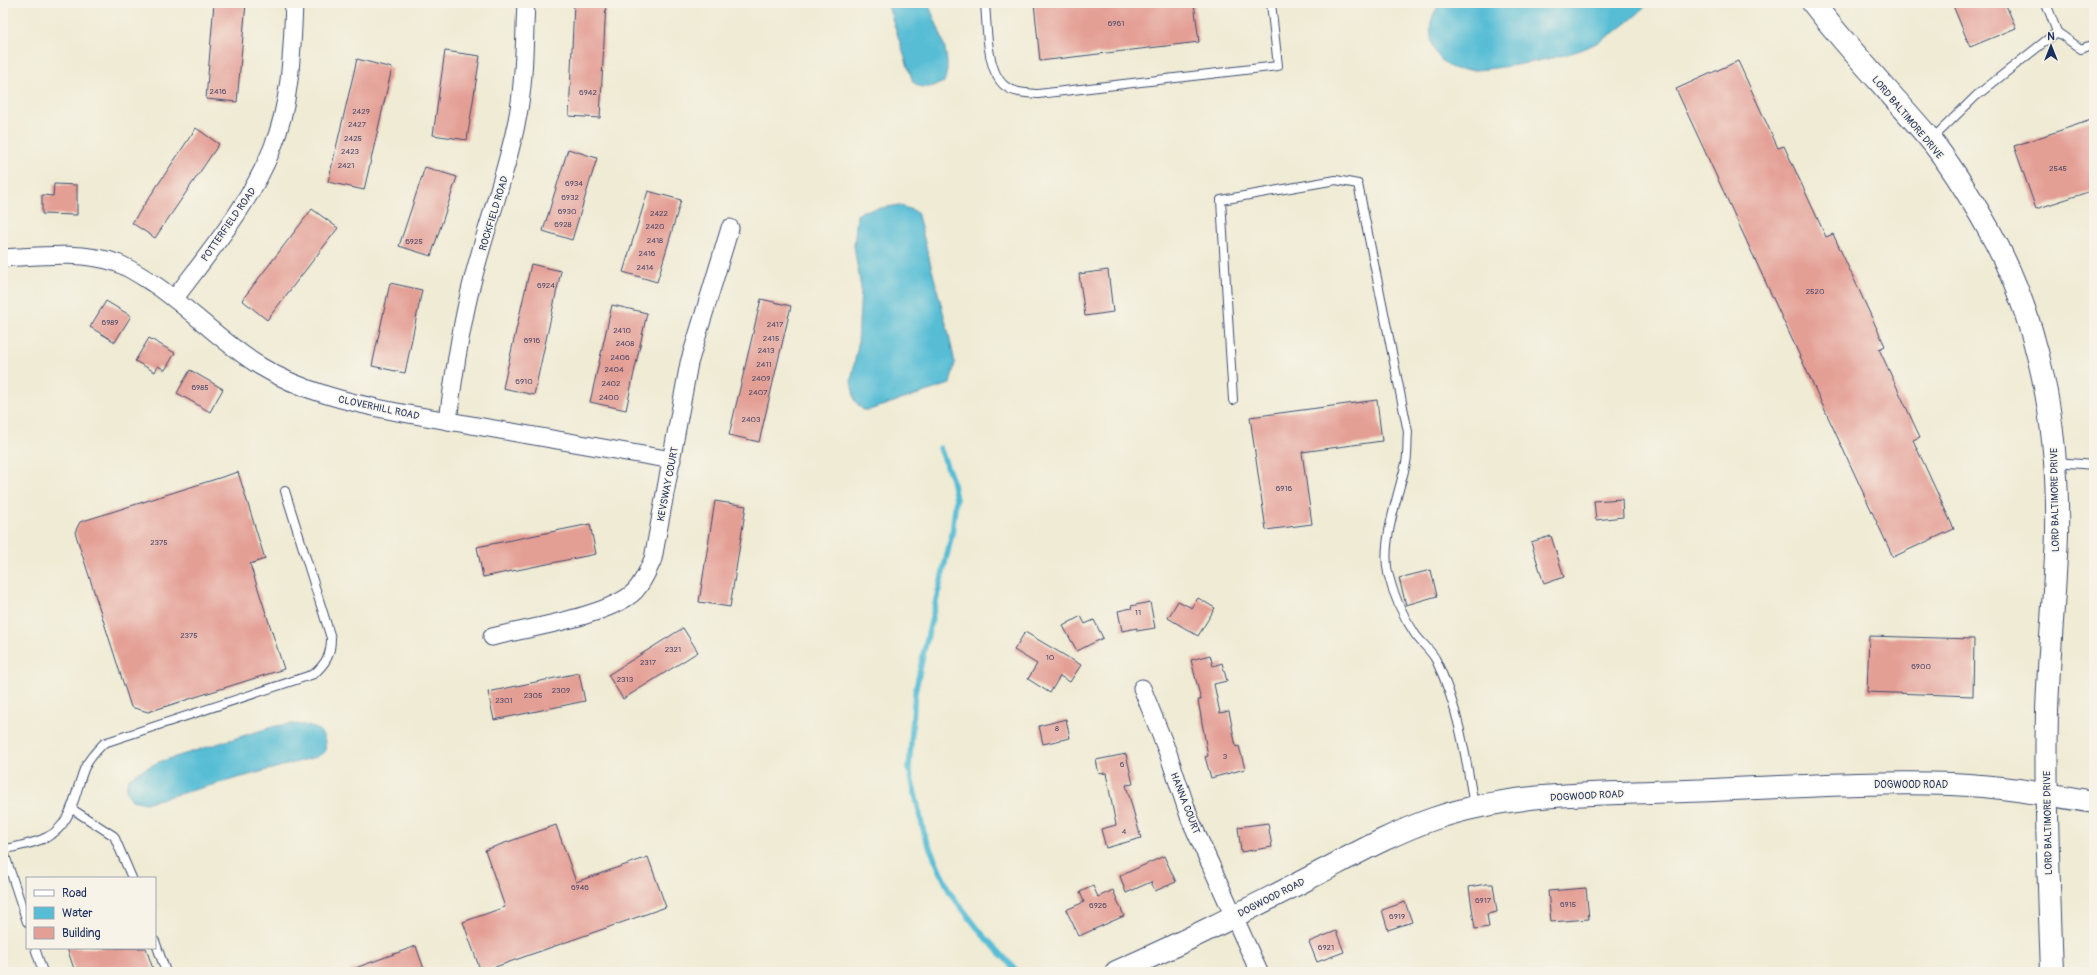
<svg xmlns="http://www.w3.org/2000/svg" width="2097" height="975" viewBox="0 0 2097 975" font-family="Pangolin,sans-serif">
  <style>
    .water { fill: #57bdd5; stroke: #39769a }
    .lines { fill: none; stroke-linecap: round; stroke-linejoin: round }
    .stream { stroke: #57bdd5; stroke-width: 5.5 }
    .building { fill: #e49f95 }
    .lane-casing { stroke: #3b4b70; stroke-width: 10 }
    .street-casing { stroke: #3b4b70; stroke-width: 19 }
    .secondary-casing { stroke: #3b4b70; stroke-width: 24 }
    .lane { stroke: #fff; stroke-width: 8 }
    .street { stroke: #fff; stroke-width: 17 }
    .secondary { stroke: #fff; stroke-width: 22 }
    .labels { text-anchor: middle; stroke-width: 3; stroke-linejoin: round; paint-order: stroke }
    .number-label { font-size: 8px; fill: #4d4b6c }
    .street-label { font-size: 10px; fill: #1b2f5e; stroke: #f7f3e8 }
  </style>
  <rect width="100%" height="100%" fill="#f7f3e8"/>
  <filter id="ink" filterUnits="userSpaceOnUse"><feTurbulence type="fractalNoise" baseFrequency=".025" numOctaves="2"/><feDisplacementMap in="SourceGraphic" scale="8" xChannelSelector="R" yChannelSelector="G"/><feConvolveMatrix kernelMatrix="1 2 1 2 8 2 1 2 1" color-interpolation-filters="sRGB"/></filter>
  <filter id="wash" filterUnits="userSpaceOnUse"><feTurbulence type="fractalNoise" baseFrequency=".012" numOctaves="4" result="noise"/><feDisplacementMap in="SourceGraphic" scale="16" xChannelSelector="R" yChannelSelector="G"/><feGaussianBlur stdDeviation="0.9" result="paint"/><feColorMatrix in="noise" values="0 0 0 0 0 0 0 0 0 0 0 0 0 0 0 0 0 1.4 0 .05"/><feComposite in="paint" operator="in"/></filter>
  <g filter="url(#wash)">
    <rect width="100%" height="100%" fill="#efebd4"/>
    <g class="water">
      <path d="M887 3H928C937 27 954 57 944 82 932 87 923 91 913 82Z"/>
      <path d="M1441 3H1649C1631 21 1612 36 1588 47 1569 57 1474 75 1455 69 1443 65 1435 54 1432 43 1428 28 1431 14 1441 3Z"/>
      <polygon points="899,205 917,212 948,331 955,363 950,384 869,410 863,410 855,401 851,382 858,344 861,288 854,246 857,215 863,211"/>
      <path d="M292 724C311 725 328 727 325 752L316 757 145 803 132 800 126 791 128 779 138 772 159 762 275 726Z"/>
    </g>
    <g class="lines">
      <polyline class="stream" points="940,448 952,479 956,499 952,534 924,651 915,693 909,768 925,837 950,893 983,935 1018,972"/>
    </g>
    <g id="blocks">
      <g class="building">
        <polygon points="214,3 246,3 237,102 206,99"/>
        <polygon points="574,3 606,3 600,118 569,116"/>
        <polygon points="1034,3 1194,3 1199,42 1040,61"/>
        <polygon points="1952,3 2005,3 2016,28 1970,47"/>
        <polygon points="445,51 480,56 467,140 433,135"/>
        <polygon points="357,59 392,68 364,190 328,182"/>
        <polygon points="1738,61 1778,148 1784,146 1826,237 1833,234 1885,346 1879,349 1920,437 1913,440 1954,529 1893,557 1676,89"/>
        <polygon points="2094,119 2094,190 2036,209 2014,146"/>
        <polygon points="196,128 219,144 155,238 132,223"/>
        <polygon points="568,149 597,158 572,240 543,231"/>
        <polygon points="425,167 457,177 431,256 399,246"/>
        <polygon points="54,184 77,185 77,215 42,214 42,195 53,196"/>
        <polygon points="648,191 681,200 657,282 623,272"/>
        <polygon points="312,209 338,228 267,320 242,300"/>
        <polygon points="531,264 561,271 534,395 503,388"/>
        <polygon points="1108,270 1113,312 1085,316 1079,274"/>
        <polygon points="390,283 422,290 405,373 372,366"/>
        <polygon points="761,299 791,306 759,442 729,435"/>
        <polygon points="106,301 131,316 115,342 90,327"/>
        <polygon points="612,305 647,313 626,410 590,402"/>
        <polygon points="149,338 175,353 165,370 158,366 155,372 135,361"/>
        <polygon points="190,370 223,389 210,412 177,393"/>
        <polygon points="1377,400 1382,441 1302,452 1312,524 1266,530 1250,417"/>
        <polygon points="238,472 265,559 250,564 284,669 148,712 131,707 75,532 80,522"/>
        <polygon points="1622,499 1623,517 1596,520 1594,501"/>
        <polygon points="715,501 746,506 730,607 699,602"/>
        <polygon points="590,524 596,554 483,577 477,547"/>
        <polygon points="1551,536 1564,577 1544,584 1531,542"/>
        <polygon points="1431,570 1437,596 1406,605 1399,578"/>
        <polygon points="1198,598 1215,608 1198,636 1168,618 1178,601 1192,608"/>
        <polygon points="1150,602 1155,628 1137,631 1137,628 1122,631 1118,611 1132,608 1131,606"/>
        <polygon points="1081,616 1085,624 1094,620 1103,638 1077,651 1063,626"/>
        <polygon points="683,628 698,652 623,699 608,675"/>
        <polygon points="1025,632 1081,665 1070,682 1060,676 1050,693 1028,679 1037,664 1014,650"/>
        <polygon points="1869,636 1974,639 1973,696 1867,692"/>
        <polygon points="1210,655 1213,666 1222,663 1227,681 1214,684 1220,713 1229,711 1236,747 1239,746 1245,769 1211,778 1205,757 1208,756 1198,700 1201,700 1191,660"/>
        <polygon points="579,673 585,701 494,720 488,692"/>
        <polygon points="1066,719 1070,738 1043,744 1039,726"/>
        <polygon points="1126,754 1133,784 1126,785 1141,838 1106,848 1101,829 1116,825 1106,773 1099,774 1096,760"/>
        <polygon points="1268,823 1272,847 1241,852 1238,827"/>
        <polygon points="556,825 576,882 648,857 666,907 481,972 463,922 505,907 485,850"/>
        <polygon points="1164,856 1176,882 1155,891 1151,882 1126,893 1120,876"/>
        <polygon points="1486,884 1493,884 1497,912 1487,914 1489,927 1475,929 1469,887"/>
        <polygon points="1093,886 1098,897 1113,890 1124,916 1079,936 1066,910 1084,902 1080,892"/>
        <polygon points="1586,888 1589,919 1551,922 1548,891"/>
        <polygon points="1405,902 1412,922 1388,930 1382,910"/>
        <polygon points="1336,931 1344,952 1317,962 1309,942"/>
        <polygon points="416,946 425,972 350,972 350,970"/>
        <polygon points="67,948 146,948 154,972 75,972"/>
      </g>
    </g>
  </g>
  <g filter="url(#ink)">
    <use href="#blocks" fill-opacity="0" stroke="#3b4b70" stroke-width="1"/>
    <g class="lines">
      <g class="lane-casing">
        <g id="lane">
          <path d="M985 3C987 25 986 71 1005 86 1014 93 1027 93 1038 94L1278 66 1271 3"/>
          <polyline points="2046,3 2057,32 2081,49 2094,44"/>
          <polyline points="1931,140 1976,96 2057,32"/>
          <path d="M1233 400 1221 200 1336 180 1358 184 1408 432C1407 442 1408 453 1406 463 1399 493 1381 542 1388 573 1393 594 1403 616 1415 634 1421 643 1431 650 1436 660 1458 705 1466 757 1474 806"/>
          <polyline points="2056,462 2094,465"/>
          <polyline points="72,809 114,836 132,878"/>
          <polyline points="3,849 27,922"/>
          <path d="M3 850C17 846 34 844 47 837 73 825 75 790 85 767 90 757 97 750 104 743L314 674C326 663 331 655 331 638L285 491"/>
          <polyline points="155,941 166,972"/>
          <polyline points="35,948 43,972"/>
        </g>
      </g>
      <g class="street-casing">
        <g id="street">
          <path d="M3 258C41 256 81 251 117 263 130 268 143 277 154 284 191 309 222 343 260 366 301 391 351 403 397 412L672 460"/>
          <path d="M175 298C210 251 250 204 272 149 291 103 292 52 294 3"/>
          <path d="M448 421C454 372 461 323 474 275 488 221 508 169 518 115 525 78 524 40 526 3"/>
          <path d="M492 637C528 628 610 616 635 591 644 581 648 570 653 559L689 363 730 228"/>
          <polyline points="1142,688 1168,753 1190,819 1259,972"/>
        </g>
      </g>
      <g class="secondary-casing">
        <g id="secondary">
          <path d="M1813 3C1849 50 1891 93 1929 138 1952 166 1971 198 1989 230 2040 321 2059 429 2057 533 2055 592 2049 651 2047 711 2045 798 2049 885 2052 972"/>
          <path d="M1116 972C1181 944 1245 911 1309 878 1350 857 1390 834 1433 819 1514 791 1602 794 1686 791 1775 788 1864 781 1952 784 2000 786 2047 794 2094 802"/>
        </g>
      </g>
      <use href="#lane" class="lane"/>
      <use href="#street" class="street"/>
      <use href="#secondary" class="secondary"/>
    </g>
  </g>
  <g class="labels">
    <g class="number-label">
      <text x="1116" y="26">6961</text>
      <text x="218" y="94">2416</text>
      <text x="588" y="95">6942</text>
      <text x="361" y="114">2429</text>
      <text x="357" y="127">2427</text>
      <text x="353" y="141">2425</text>
      <text x="350" y="154">2423</text>
      <text x="346" y="168">2421</text>
      <text x="2058" y="171">2545</text>
      <text x="574" y="186">6934</text>
      <text x="570" y="200">6932</text>
      <text x="567" y="214">6930</text>
      <text x="659" y="216">2422</text>
      <text x="563" y="227">6928</text>
      <text x="655" y="229">2420</text>
      <text x="655" y="243">2418</text>
      <text x="414" y="244">6925</text>
      <text x="647" y="256">2416</text>
      <text x="645" y="270">2414</text>
      <text x="546" y="288">6924</text>
      <text x="1815" y="294">2520</text>
      <text x="110" y="325">6989</text>
      <text x="775" y="327">2417</text>
      <text x="622" y="333">2410</text>
      <text x="771" y="341">2415</text>
      <text x="532" y="343">6916</text>
      <text x="625" y="346">2408</text>
      <text x="766" y="353">2413</text>
      <text x="620" y="360">2406</text>
      <text x="764" y="367">2411</text>
      <text x="614" y="372">2404</text>
      <text x="761" y="381">2409</text>
      <text x="524" y="384">6910</text>
      <text x="611" y="386">2402</text>
      <text x="200" y="390">6985</text>
      <text x="758" y="395">2407</text>
      <text x="609" y="400">2400</text>
      <text x="751" y="422">2403</text>
      <text x="1284" y="491">6916</text>
      <text x="159" y="545">2375</text>
      <text x="1138" y="615">11</text>
      <text x="189" y="638">2375</text>
      <text x="673" y="652">2321</text>
      <text x="1050" y="660">10</text>
      <text x="648" y="665">2317</text>
      <text x="1921" y="669">6900</text>
      <text x="625" y="682">2313</text>
      <text x="561" y="693">2309</text>
      <text x="533" y="698">2305</text>
      <text x="504" y="703">2301</text>
      <text x="1057" y="731">8</text>
      <text x="1225" y="759">3</text>
      <text x="1122" y="767">6</text>
      <text x="1124" y="834">4</text>
      <text x="580" y="890">6946</text>
      <text x="1483" y="903">6917</text>
      <text x="1568" y="907">6915</text>
      <text x="1098" y="908">6926</text>
      <text x="1397" y="919">6919</text>
      <text x="1326" y="950">6921</text>
    </g>
    <g class="street-label">
      <text transform="translate(1908 117) rotate(50)" y="4">LORD BALTIMORE DRIVE</text>
      <text transform="translate(493 213) rotate(-73)" y="4">ROCKFIELD ROAD</text>
      <text transform="translate(228 224) rotate(-55)" y="4">POTTERFIELD ROAD</text>
      <text transform="translate(379 407) rotate(12)" y="4">CLOVERHILL ROAD</text>
      <text transform="translate(667 484) rotate(-79)" y="4">KEVSWAY COURT</text>
      <text transform="translate(2054 500) rotate(-91)" y="4">LORD BALTIMORE DRIVE</text>
      <text x="1911" y="788">DOGWOOD ROAD</text>
      <text transform="translate(1587 795) rotate(-3)" y="4">DOGWOOD ROAD</text>
      <text transform="translate(1186 803) rotate(69)" y="4">HANNA COURT</text>
      <text transform="translate(2047 823) rotate(-91)" y="4">LORD BALTIMORE DRIVE</text>
      <text transform="translate(1271 897) rotate(-27)" y="4">DOGWOOD ROAD</text>
    </g>
  </g>
  <rect width="2097" height="975" fill="none" stroke="#f7f3e8" stroke-width="16"/>
  <rect x="26" y="877" width="130" height="72" fill="#f7f3e8" stroke="#9fa5b1"/>
  <rect x="34" y="890" width="20" height="6" fill="#ffffff" stroke="#9fa5b1"/>
  <text x="62" y="897" font-size="12" fill="#1b2f5e">Road</text>
  <rect x="34" y="907" width="20" height="12" fill="#57bdd5" stroke="#9fa5b1"/>
  <text x="62" y="917" font-size="12" fill="#1b2f5e">Water</text>
  <rect x="34" y="927" width="20" height="12" fill="#e49f95" stroke="#9fa5b1"/>
  <text x="62" y="937" font-size="12" fill="#1b2f5e">Building</text>
  <g transform="translate(2051 46)" stroke="#f7f3e8" stroke-width="3" paint-order="stroke">
  <path d="M0-3L7 15L0 10L-7 15Z" fill="#1b2f5e"/>
  <text y="-6" font-size="11" font-weight="bold" text-anchor="middle" fill="#1b2f5e">N</text>
  </g>
</svg>
